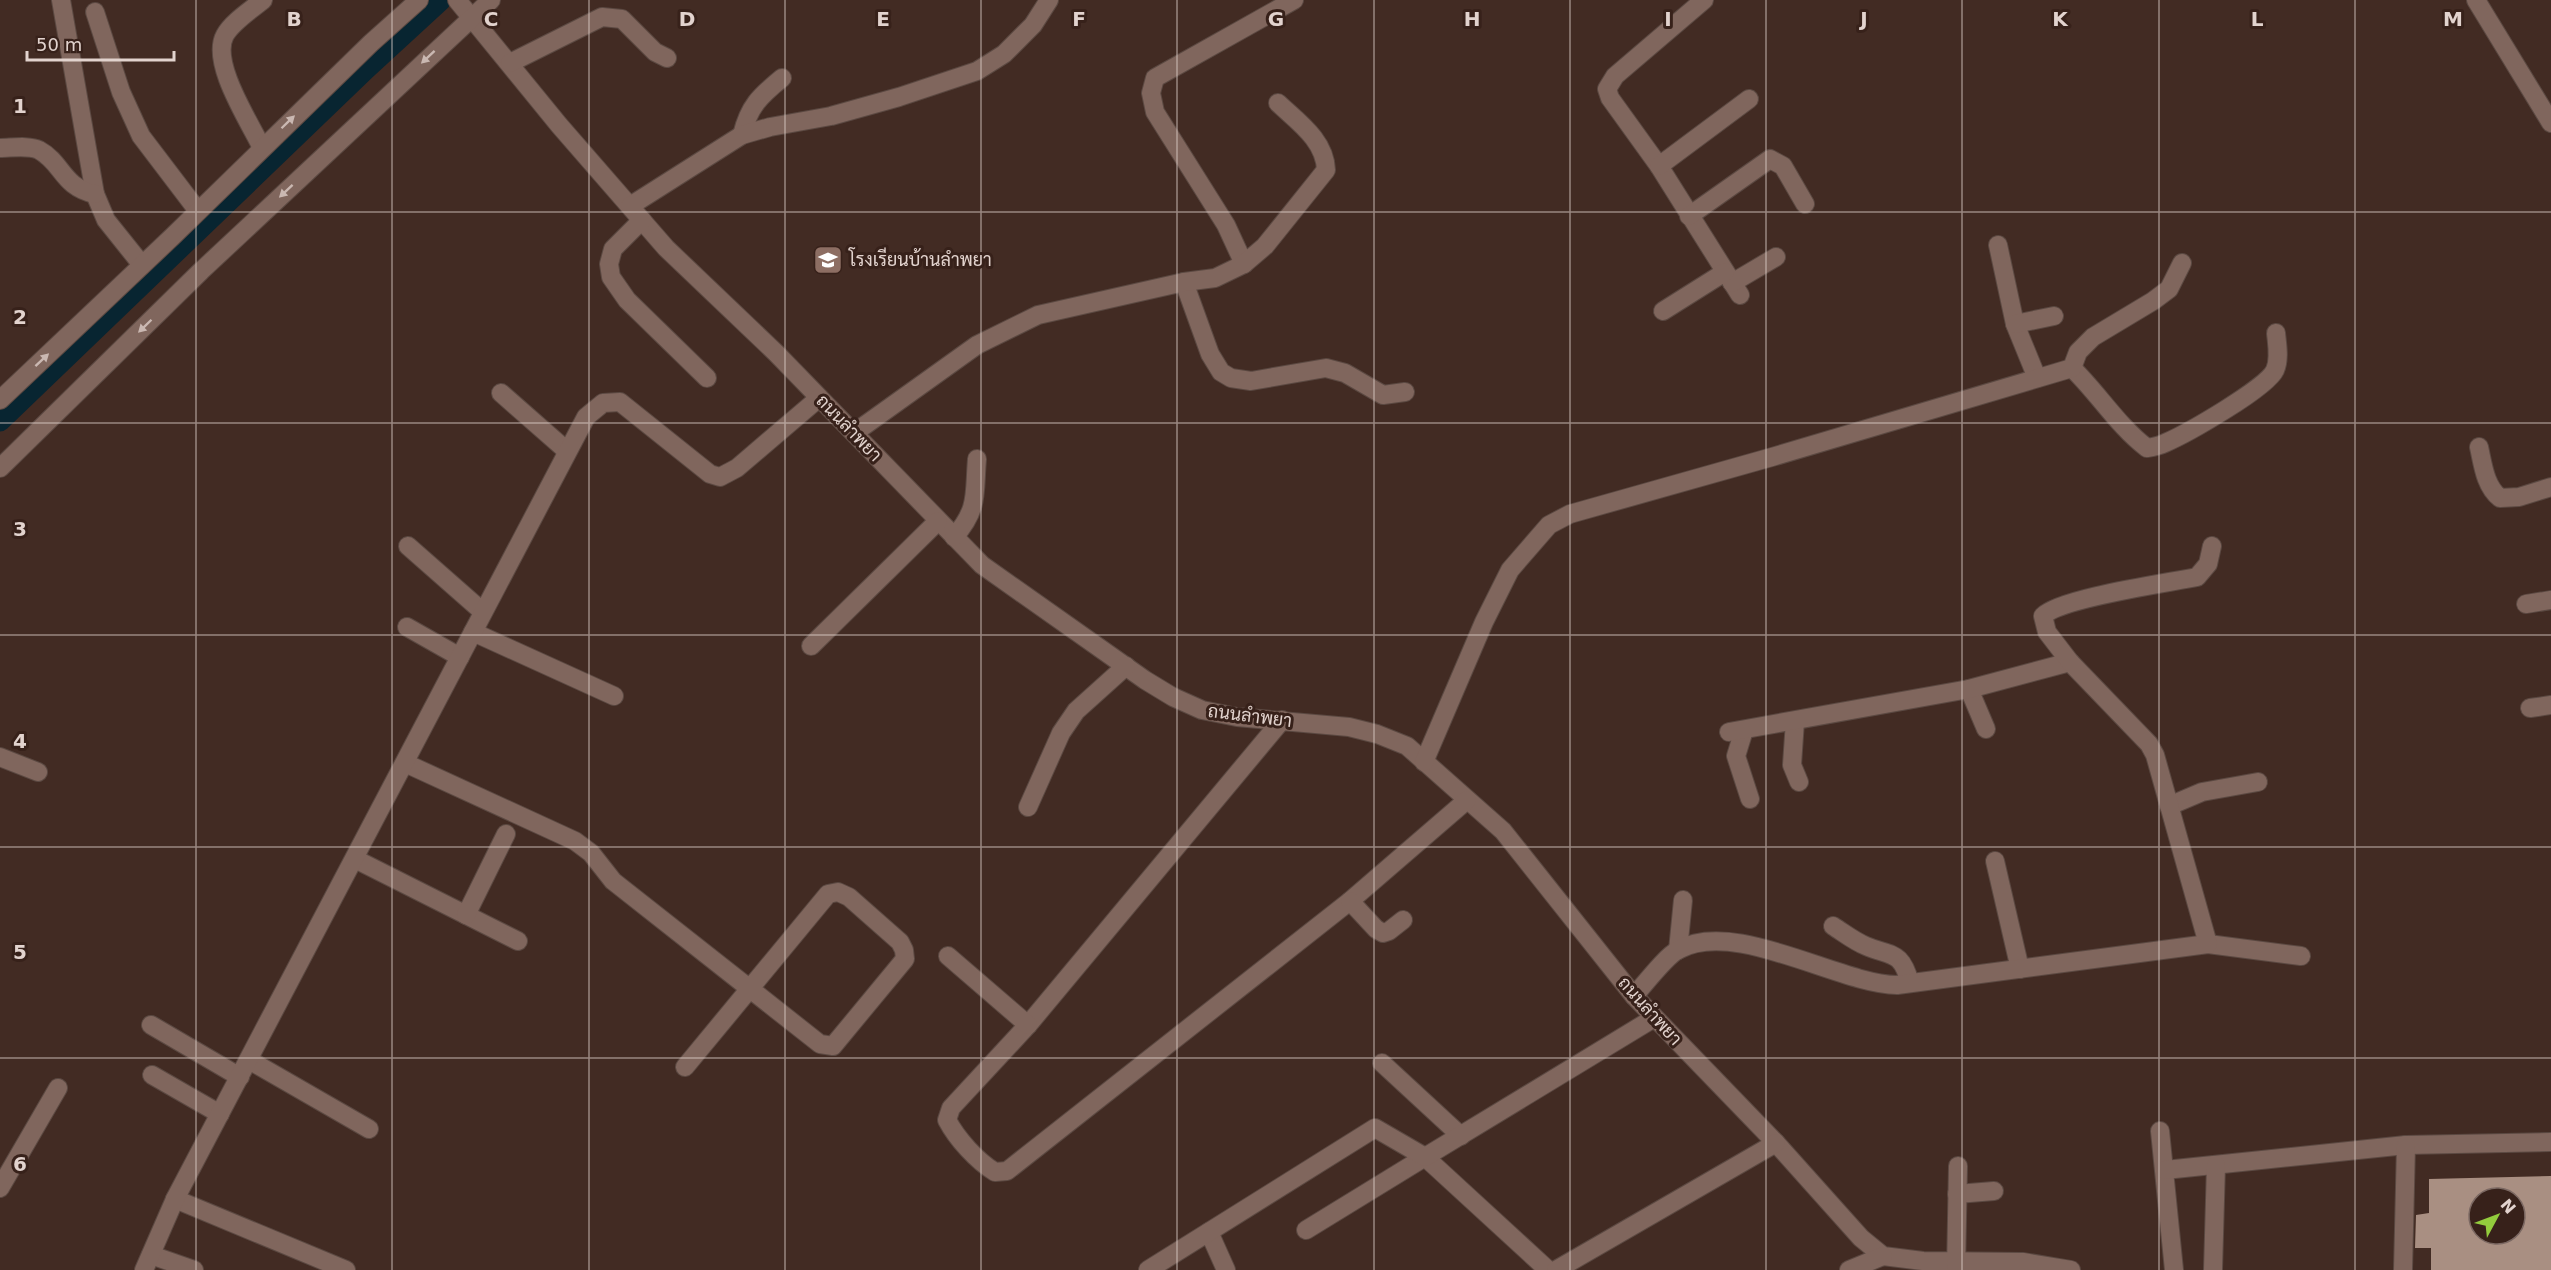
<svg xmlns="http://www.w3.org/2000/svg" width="2551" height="1270" viewBox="0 0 2551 1270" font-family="'DejaVu Sans',Sarabun,sans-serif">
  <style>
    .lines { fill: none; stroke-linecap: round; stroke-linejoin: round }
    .canal { stroke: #082531; stroke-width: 21 }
    .building { fill: #a98f82; fill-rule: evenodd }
    .minor-casing { stroke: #5b4942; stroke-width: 20 }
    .minor { stroke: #80665d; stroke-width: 18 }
    .oneway { fill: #cab8b2 }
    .grid { fill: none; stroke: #e2d3ce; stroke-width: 1.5; stroke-opacity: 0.55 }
    .labels { text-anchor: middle; stroke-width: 6; stroke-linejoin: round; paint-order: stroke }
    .poi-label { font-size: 18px; fill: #e2d3ce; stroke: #37211a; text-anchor: start }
    .street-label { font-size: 18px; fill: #e2d3ce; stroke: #37211a }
    .grid-label { font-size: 20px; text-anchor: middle; font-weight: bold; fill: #e2d3ce; stroke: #37211a; stroke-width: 6; stroke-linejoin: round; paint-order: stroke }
  </style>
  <rect width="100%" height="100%" fill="#422b23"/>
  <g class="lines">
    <polyline class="canal" points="0,421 365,70 441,0"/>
  </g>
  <path class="building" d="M2551 1176V1270H2431V1248H2415L2416 1215 2429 1213V1179ZM2479 1198H2515V1234H2479Z"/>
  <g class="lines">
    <g class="minor-casing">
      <g id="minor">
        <polyline points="61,0 95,194 106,220 142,265"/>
        <polyline points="457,0 559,125 666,248 776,353 982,565 1145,680 1173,697 1202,710 1237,717 1349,727 1377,734 1407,746 1503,831 1634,996 1776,1143 1861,1238 1883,1256 1923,1261 2023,1262 2071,1270"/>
        <polyline points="1704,0 1615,76 1607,89 1610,98 1659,166 1740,295"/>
        <polyline points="2476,0 2551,123"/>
        <polyline points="95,12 121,92 141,136 198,211"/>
        <polyline points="510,63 602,17 622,19 655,52 667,58"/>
        <path d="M742 135C749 106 760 96 782 78"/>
        <path d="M0 148C11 148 29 145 39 150 63 163 62 187 95 194"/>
        <path d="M262 148C249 121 210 62 225 35 232 22 251 10 263 0"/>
        <polyline points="1659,166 1749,99"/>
        <polyline points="630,206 742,135 770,127 831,116 899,97 977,71 1004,54 1033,25 1049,0"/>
        <polyline points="1689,216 1770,159 1783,166 1805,204"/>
        <polyline points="642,220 613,249 609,264 611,277 627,300 707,378"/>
        <polyline points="1998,245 2015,324 2037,378"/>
        <polyline points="1244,264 1226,225 1155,112 1151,93 1155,78 1294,0"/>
        <polyline points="1184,282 1210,354 1221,372 1231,378 1251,381 1326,368 1345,373 1383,395 1405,392"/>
        <polyline points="1732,283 1776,257"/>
        <polyline points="1663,311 1725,272"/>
        <polyline points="2015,324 2054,316"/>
        <path d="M2072 368C2098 393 2118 426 2147 448 2153 447 2159 446 2165 443 2186 434 2267 388 2275 370 2280 359 2277 344 2276 333"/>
        <polyline points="501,393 567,451"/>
        <polyline points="0,400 173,236 371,43 419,0"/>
        <path d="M854 433 977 345 1038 315 1184 282 1215 278 1244 264 1265 246 1326 170C1325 140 1298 122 1278 103"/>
        <path d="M2479 447C2483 465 2485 486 2500 498L2519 497 2551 487"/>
        <polyline points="0,468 201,271 491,0"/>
        <path d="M954 537C979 509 974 494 977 459"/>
        <polyline points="408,546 483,612"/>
        <polyline points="2526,604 2551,600"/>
        <polyline points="407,627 460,657"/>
        <polyline points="473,632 614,696"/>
        <polyline points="811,646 938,521"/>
        <polyline points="1969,689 1986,729"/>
        <polyline points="2530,708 2551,705"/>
        <path d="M1282 720 1028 1025 951 1108 947 1120C957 1139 977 1161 995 1172L1007 1171 1350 901 1467 800"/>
        <polyline points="1795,721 1792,765 1799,782"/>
        <polyline points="1744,730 1736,756 1750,799"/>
        <polyline points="1729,732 1969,689 2070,662"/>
        <polyline points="0,757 38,772"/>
        <polyline points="1424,762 1484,622 1510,570 1549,525 1570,514 1772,457 2072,368 2078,352 2093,337 2153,301 2169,289 2182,263"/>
        <polyline points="405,763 575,841 591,853 613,881 820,1044 833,1046 905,959 904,950 900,942 849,897 838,892 828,894 685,1067"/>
        <polyline points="2169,806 2202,792 2258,782"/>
        <polyline points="1028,807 1061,733 1076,711 1126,666"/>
        <polyline points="355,859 518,941"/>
        <polyline points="1995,861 2020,969"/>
        <polyline points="1350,901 1376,929 1383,933 1389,931 1403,920"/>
        <polyline points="466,915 506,834"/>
        <path d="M1833 926C1844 933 1854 941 1866 946 1892 957 1901 950 1910 983"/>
        <polyline points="2208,944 2301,956"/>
        <polyline points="1678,950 1683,900"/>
        <polyline points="948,956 1028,1025"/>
        <path d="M1634 996C1644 985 1666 956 1678 950 1735 918 1838 984 1897 985L2208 944 2155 755 2149 744 2070 662 2047 632 2043 616C2060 598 2168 583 2197 577L2208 564 2212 546"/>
        <polyline points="151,1025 240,1077"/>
        <polyline points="249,1060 369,1129"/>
        <polyline points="1382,1063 1461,1136"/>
        <polyline points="152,1075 220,1114"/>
        <polyline points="2160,1131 2174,1270"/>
        <polyline points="2165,1170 2406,1145 2551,1142"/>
        <polyline points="0,1188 58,1088"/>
        <polyline points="1957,1194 1994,1191"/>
        <polyline points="175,1199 346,1270"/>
        <polyline points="1306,1230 1425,1157 1548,1270"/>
        <polyline points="1209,1232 1226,1270"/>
        <polyline points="151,1255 194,1270"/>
        <polyline points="144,1270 175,1199 586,417 603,403 620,402 710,474 720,477 737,468 819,398"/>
        <polyline points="1148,1270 1375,1128 1425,1157 1654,1018"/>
        <polyline points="1556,1270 1776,1143"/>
        <polyline points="1849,1270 1883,1256"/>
        <polyline points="1956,1270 1958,1166"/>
        <polyline points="2213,1270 2216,1165"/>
        <polyline points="2403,1270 2406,1145"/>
      </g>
    </g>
    <use href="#minor" class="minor"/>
  </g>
  <defs><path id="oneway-solid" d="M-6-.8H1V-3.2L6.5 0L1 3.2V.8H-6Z" transform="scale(1.5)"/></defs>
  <g class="oneway">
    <use href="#oneway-solid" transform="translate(428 57) rotate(137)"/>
    <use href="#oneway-solid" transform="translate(288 122) rotate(-44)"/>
    <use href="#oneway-solid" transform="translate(286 191) rotate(137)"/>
    <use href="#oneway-solid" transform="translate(145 326) rotate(136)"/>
    <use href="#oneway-solid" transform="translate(42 360) rotate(-43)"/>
  </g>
  <path class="grid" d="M196 0V1270M392 0V1270M589 0V1270M785 0V1270M981 0V1270M1177 0V1270M1374 0V1270M1570 0V1270M1766 0V1270M1962 0V1270M2159 0V1270M2355 0V1270M0 212H2551M0 423H2551M0 635H2551M0 847H2551M0 1058H2551"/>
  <defs>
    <g id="school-square" transform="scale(1.5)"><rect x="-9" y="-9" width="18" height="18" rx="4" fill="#8d6e63" stroke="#37211a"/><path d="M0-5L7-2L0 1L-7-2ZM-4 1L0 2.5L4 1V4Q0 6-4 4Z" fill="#fff"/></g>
  </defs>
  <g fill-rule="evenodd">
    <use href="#school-square" x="828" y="260"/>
  </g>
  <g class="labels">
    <g class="poi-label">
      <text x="849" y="266">โรงเรียนบ้านลำพยา</text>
    </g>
    <g class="street-label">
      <text transform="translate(849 428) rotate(46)" y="6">ถนนลำพยา</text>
      <text transform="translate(1250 716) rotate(7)" y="6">ถนนลำพยา</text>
      <text transform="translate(1650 1011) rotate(48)" y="6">ถนนลำพยา</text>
    </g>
  </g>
  <g class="grid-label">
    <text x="294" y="26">B</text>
    <text x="491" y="26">C</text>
    <text x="687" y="26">D</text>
    <text x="883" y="26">E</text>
    <text x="1079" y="26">F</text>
    <text x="1276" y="26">G</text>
    <text x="1472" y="26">H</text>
    <text x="1668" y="26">I</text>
    <text x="1864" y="26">J</text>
    <text x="2060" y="26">K</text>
    <text x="2257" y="26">L</text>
    <text x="2453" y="26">M</text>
    <text x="20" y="113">1</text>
    <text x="20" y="324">2</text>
    <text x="20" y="536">3</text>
    <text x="20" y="748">4</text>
    <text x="20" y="959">5</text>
    <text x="20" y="1171">6</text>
  </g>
  <g transform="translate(2497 1216) rotate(49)"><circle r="28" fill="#37211a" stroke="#7b6862" stroke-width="1.5"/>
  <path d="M0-4.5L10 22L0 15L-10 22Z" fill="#93cc3d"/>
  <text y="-9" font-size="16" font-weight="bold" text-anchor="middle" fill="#e2d3ce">N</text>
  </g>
  <path d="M27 51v9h147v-9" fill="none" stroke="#e2d3ce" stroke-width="3"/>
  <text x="36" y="51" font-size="18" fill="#e2d3ce" stroke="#37211a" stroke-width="4.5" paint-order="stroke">50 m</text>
</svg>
